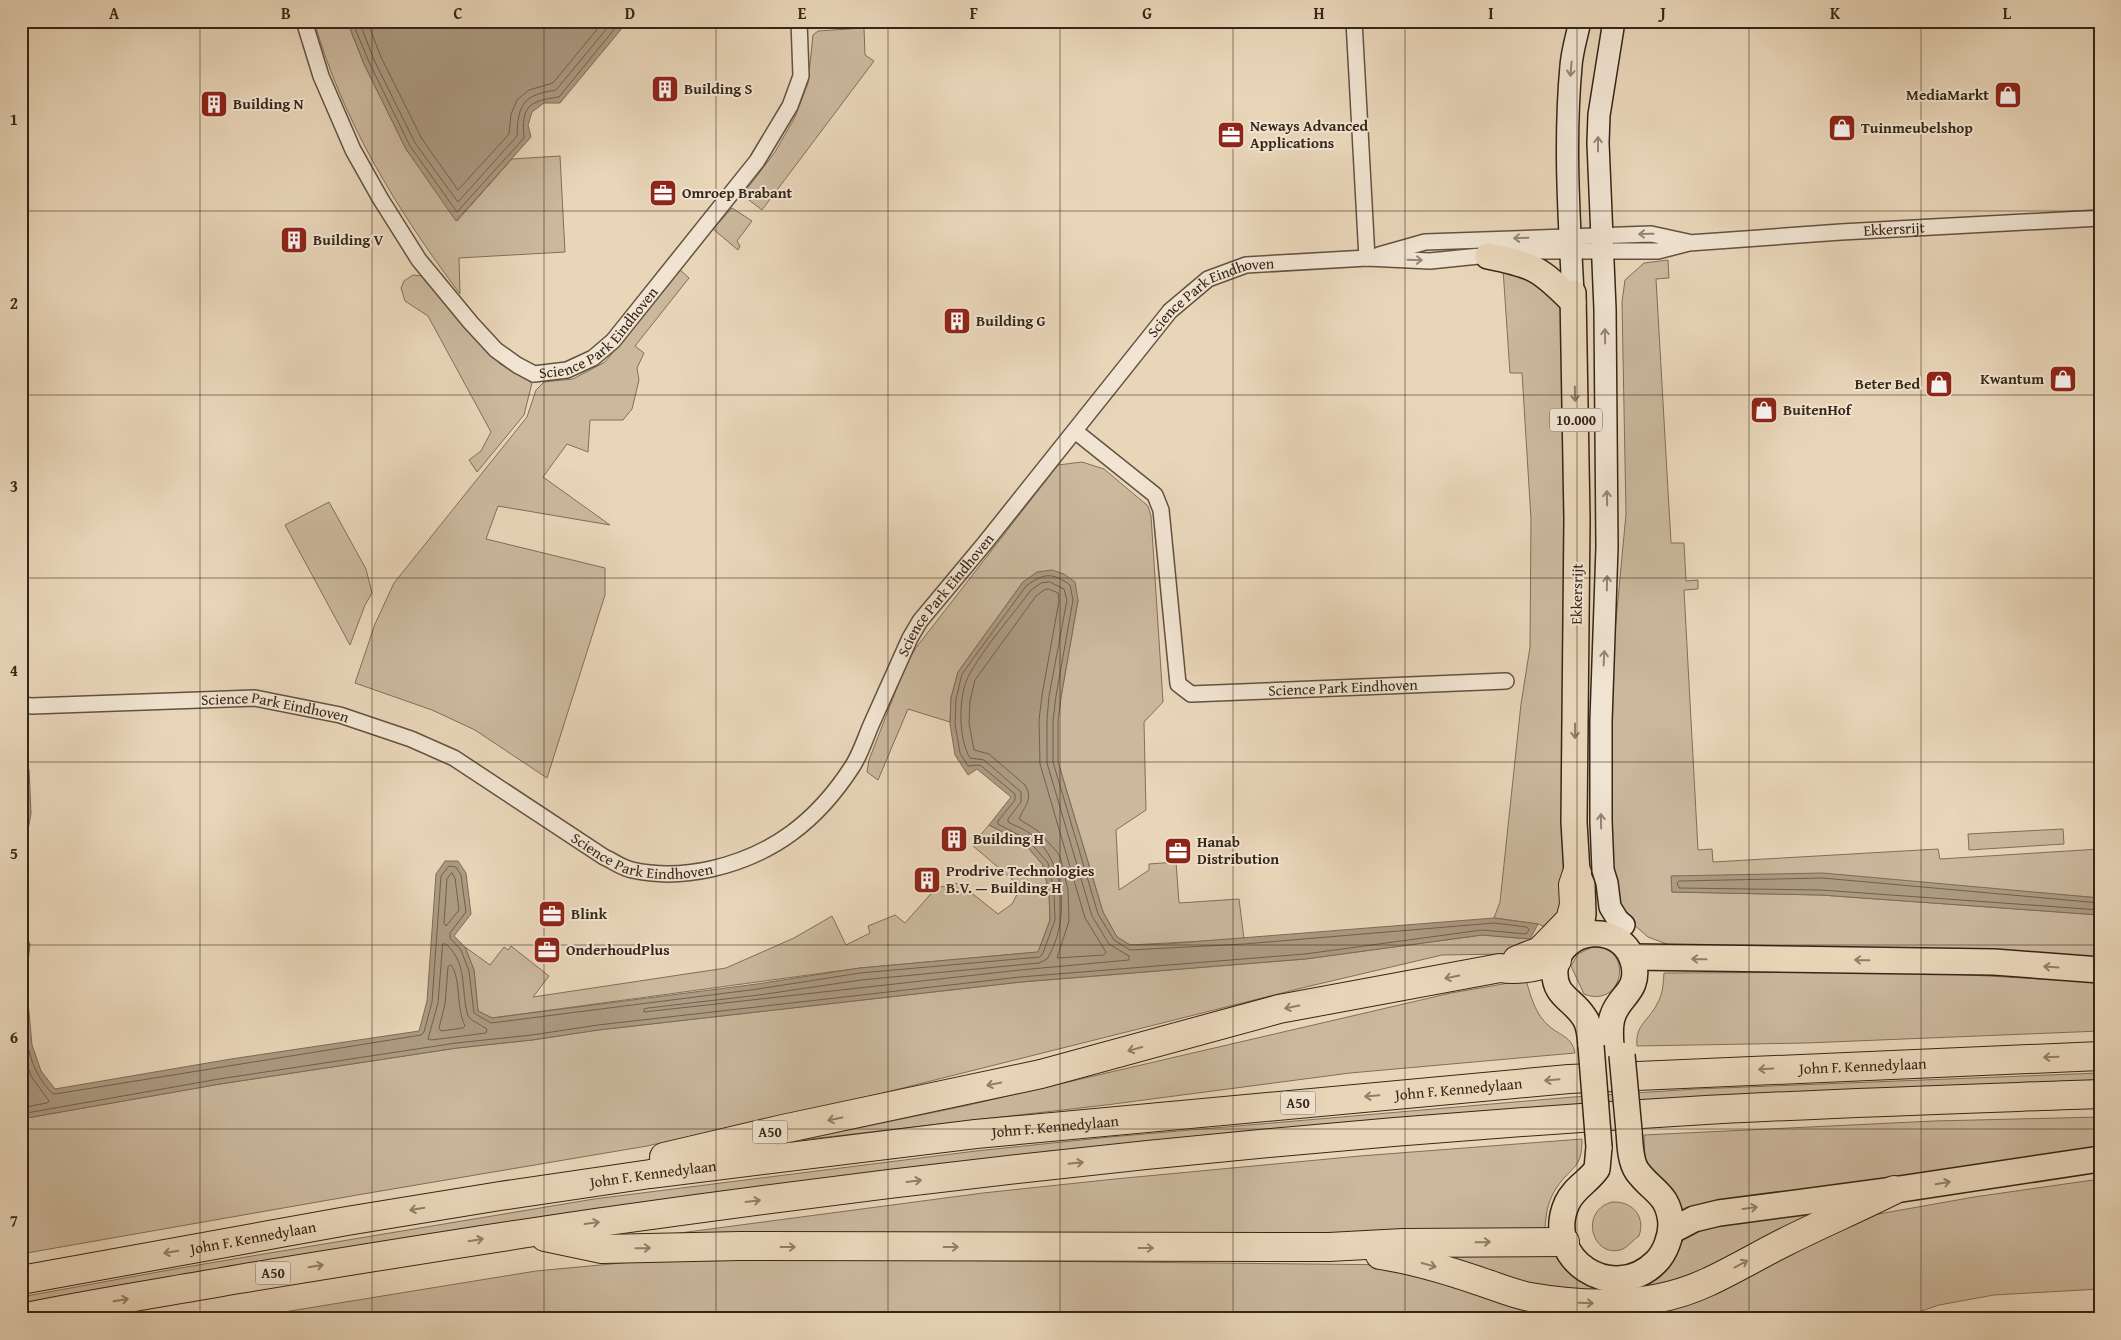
<svg xmlns="http://www.w3.org/2000/svg" width="2121" height="1340" viewBox="0 0 2121 1340" font-family="'Gentium Book Plus',serif">
  <style>
    .green { fill: #cbb89d; stroke: #806f5a }
    .water { fill: #ac9a82; stroke: #7d6c57 }
    .lines { fill: none; stroke-linecap: round; stroke-linejoin: round }
    .shore { stroke: #71604c; stroke-width: 1 }
    .minor-casing { stroke: #635240; stroke-width: 18 }
    .secondary-casing { stroke: #362617; stroke-width: 24 }
    .trunk-casing { stroke: #362617; stroke-width: 28 }
    .motorway-casing { stroke: #362617; stroke-width: 30 }
    .minor { stroke: #f1e4d2; stroke-width: 15 }
    .secondary { stroke: #f1e4d2; stroke-width: 21 }
    .trunk { stroke: #e9d6b9; stroke-width: 25 }
    .motorway { stroke: #e9d6b9; stroke-width: 28 }
    .trunk-bridge-casing { stroke: #362617; stroke-width: 28; stroke-linecap: butt }
    .trunk-bridge { stroke: #e9d6b9; stroke-width: 25 }
    .oneway { stroke: #948574 }
    .oneway2 { stroke: #907e68 }
    .grid { fill: none; stroke: #362617; stroke-width: 1; stroke-opacity: 0.55 }
    .labels { text-anchor: middle; stroke-width: 4; stroke-linejoin: round; paint-order: stroke }
    .shield { fill: #f1e4d2; stroke: #6e5f4f; stroke-width: 1 }
    .shield-label { font-size: 14px; font-weight: bold; fill: #362617 }
    .poi-label { font-size: 15px; font-weight: bold; fill: #362617; stroke: #f1e4d2; text-anchor: start }
    .street-label { font-size: 15px; fill: #362617; stroke: #f1e4d2 }
    .neatline { fill: none; stroke: #362617; stroke-width: 2 }
    .grid-label { font-size: 16px; text-anchor: middle; font-weight: bold; fill: #362617 }
  </style>
  <rect width="100%" height="100%" fill="#e9d6b9"/>
  <filter id="stains"><feTurbulence type="fractalNoise" baseFrequency=".004" numOctaves="4"/><feColorMatrix values="0 0 0 0 .2 0 0 0 0 .09 0 0 0 0 .02 0 0 0 .5 -.17"/></filter>
  <radialGradient id="worn" r=".72"><stop offset=".6" stop-color="#630" stop-opacity="0"/><stop offset="1" stop-color="#630" stop-opacity=".3"/></radialGradient>
  <g class="green">
    <path d="M314 21H347L364 64 406 149 457 221 512 159 560 156 565 252 459 258 460 294C397 210 343 122 314 21Z"/>
    <polygon points="864,28 865,55 874,61 762,210 745,197 744,193 775,152 795,117 808,83 813,35 818,31"/>
    <polygon points="732,208 752,221 737,241 740,246 738,250 713,229"/>
    <polygon points="1668,260 1669,278 1656,279 1671,543 1684,543 1686,581 1698,580 1698,589 1684,590 1698,850 1712,849 1713,862 1938,849 1940,859 2100,849 2100,898 1990,889 1672,876 1672,892 1821,895 2100,915 2100,958 1672,946 1648,937 1624,916 1613,886 1611,711 1613,653 1626,514 1622,302 1625,280 1644,263"/>
    <polygon points="1503,269 1523,272 1549,290 1564,314 1568,511 1566,903 1548,928 1538,924 1494,918 1500,902 1521,704 1530,647 1531,519 1522,373 1510,373"/>
    <polygon points="680,270 689,278 635,346 644,353 637,368 639,380 632,409 623,420 590,420 588,452 567,444 543,477 610,525 498,506 486,539 605,568 605,595 547,778 475,730 432,710 355,683 375,624 394,583 527,417 536,390 544,382 573,379 605,362"/>
    <polygon points="413,275 422,276 500,364 532,383 524,415 477,472 469,460 481,451 491,432 428,316 405,301 401,288 404,281"/>
    <polygon points="1082,462 1104,469 1148,506 1151,516 1163,702 1144,722 1146,810 1116,830 1119,890 1149,870 1149,864 1176,862 1179,903 1239,899 1244,939 1130,945 1117,937 1103,912 1058,762 1058,721 1061,697 1078,600 1023,582 958,672 951,698 950,722 908,709 878,780 867,772 869,760 905,667 915,649 1058,465"/>
    <polygon points="329,502 366,569 372,593 365,605 350,645 285,525"/>
    <polygon points="989,825 1024,843 1043,865 1049,893 1050,920 1038,952 860,968 492,1018 478,1011 474,970 465,947 490,965 504,947 508,950 511,946 549,976 533,997 726,968 794,938 832,916 846,945 870,933 868,926 895,915 905,923 936,888 959,883 998,914 1012,904 1021,887 972,845"/>
    <polygon points="2063,829 2064,844 1969,850 1968,834"/>
    <polygon points="1482,935 1530,939 1528,949 1503,954 1442,955 1310,986 859,1099 647,1146 363,1194 21,1254 21,1119 220,1084 457,1048 532,1040 598,1030 1021,982 1305,959"/>
    <path d="M1592 947C1635 945 1624 1010 1584 994L1571 966 1578 954Z"/>
    <path d="M1911 972 2100 982V1031L1806 1043 1637 1046C1635 1024 1649 1021 1657 1004 1663 994 1663 985 1664 973Z"/>
    <path d="M1526 980C1531 997 1535 1014 1549 1026 1560 1036 1572 1036 1575 1053L1350 1073 1106 1105 801 1140 969 1105 1451 993Z"/>
    <polygon points="2100,1073 2100,1084 1357,1125 21,1312 21,1297 180,1268 594,1199 976,1151 1110,1137 1573,1097 1696,1089"/>
    <polygon points="2100,1117 2100,1149 1682,1211 1676,1194 1649,1165 1645,1159 1644,1135 1934,1121"/>
    <path d="M1582 1139C1582 1170 1572 1165 1557 1187 1548 1200 1546 1213 1545 1228L1409 1232 642 1238 983 1193 1115 1179 1360 1156Z"/>
    <polygon points="2100,1179 2100,1289 1994,1295 1939,1305 1898,1319 241,1319 536,1271 654,1260 732,1258 1403,1265 1621,1311 1873,1215 1974,1197"/>
    <path d="M1612 1202C1632 1201 1646 1216 1639 1236 1633 1240 1626 1249 1620 1250 1592 1257 1579 1211 1612 1202Z"/>
    <polygon points="1850,1208 1659,1290 1571,1296 1403,1253 1556,1255 1590,1285 1674,1244 1694,1227"/>
  </g>
  <g class="water">
    <polygon points="347,21 628,21 560,103 544,103 532,112 528,125 531,137 456,221 406,149 364,64"/>
    <polygon points="1052,570 1064,574 1075,582 1078,600 1061,697 1058,721 1058,762 1103,912 1117,937 1130,945 1165,944 1494,918 1538,924 1530,939 1482,935 1305,959 1021,982 598,1030 532,1040 457,1048 220,1084 21,1119 21,926 30,944 26,980 32,1045 41,1071 55,1089 231,1059 419,1031 427,1001 436,874 445,861 458,861 466,873 471,914 454,936 465,947 474,970 478,1011 492,1018 757,984 860,968 1038,952 1050,920 1049,893 1043,865 1024,843 989,825 1011,797 977,769 968,775 955,755 950,724 951,698 958,672 1023,582 1037,572"/>
    <polygon points="21,766 29,769 31,813 21,870"/>
    <polygon points="1823,873 2100,898 2100,915 1821,895 1672,892 1671,876"/>
  </g>
  <g class="lines">
    <g class="shore">
      <path d="M352 21 369 62 410 146 457 212 524 138C521 106 529 101 559 97L621 21"/>
      <path d="M359 21 374 60 415 143 458 202 517 136C518 104 523 95 556 90L613 21"/>
      <polyline points="367,21 381,57 422,139 458,190 509,134 511,114 517,100 529,90 553,83 604,21"/>
      <path d="M1050 582 1064 589 1067 600 1049 696 1047 720V763L1092 916 1109 944 1129 956V960L1020 970 644 1012V1009L648 1008 759 995 861 980 1039 963 1047 959C1070 922 1066 863 1032 835 1025 829 1015 826 1008 822V819L1021 802V792L984 760 970 758C958 739 958 695 969 675 985 646 1011 617 1031 590L1041 583Z"/>
      <path d="M1049 589 1058 593 1059 601 1042 695 1039 720 1040 764 1085 918 1106 952 1104 955 1057 958 1069 921 1068 890 1061 860 1058 853 1038 831 1019 819C1024 806 1034 800 1025 785L989 754 974 750 969 723 970 701 975 680 1036 596 1044 590Z"/>
      <polyline points="21,771 24,774 26,813 21,840"/>
      <polygon points="452,873 455,878 459,910 446,926 444,923 447,879"/>
      <polyline points="2100,903 1823,878 1679,881 1677,883 1679,888 1821,890 2100,910"/>
      <path d="M443 944H446C469 966 460 989 468 1016L472 1020 487 1029 486 1033 431 1040 428 1039 438 1003Z"/>
      <path d="M451 965C461 977 456 1008 465 1026L463 1028 441 1031 439 1028 445 1004 448 967Z"/>
      <path d="M21 985C25 1019 23 1055 44 1084 48 1088 50 1093 55 1094L421 1035 424 1032 432 1002 441 876 449 866 456 867 461 875 466 912 450 933V938L461 950 469 971 474 1013 491 1023 758 989 860 973 1040 957 1043 953 1055 920 1054 892 1048 863 1028 840 998 824V821L1015 800V794L980 765 968 766 960 753 955 724 956 699 962 674 1026 586C1044 573 1052 572 1070 585L1073 600 1056 696 1053 721V762L1098 914 1114 940 1130 950 1244 944 1494 923 1527 927 1529 930 1526 934 1482 930 1305 954 1020 977 598 1025 532 1035 456 1043 219 1079 21 1114"/>
      <polyline points="21,1048 31,1076 49,1101 47,1103 21,1108"/>
    </g>
    <g class="minor-casing">
      <g id="minor">
        <path id="s1" d="M304 21 321 76 353 150 380 198 419 260 471 323 496 350 517 365 534 374 567 370 593 358 613 341 757 161 790 106 801 76 799 21"/>
        <polyline points="1354,21 1367,258"/>
        <polyline points="1379,255 1425,242 1651,234 1688,242"/>
        <path id="s2" d="M1075 431 1155 495 1161 510 1178 684 1191 694 1506 681"/>
        <path id="s3" d="M21 705 32 706 255 698 340 715 411 739 454 758 604 857C613 861 622 868 632 870 659 876 684 875 711 869 773 855 817 821 852 767 860 755 865 739 871 725 884 696 897 667 910 638L920 621 985 543 1170 311 1208 279 1246 265 1367 258 1430 261 1529 251H1658L1689 243 1841 232 2100 218"/>
      </g>
    </g>
    <g class="secondary-casing">
      <g id="secondary">
        <polyline points="1614,21 1599,115 1598,143 1605,309 1607,547 1601,721 1601,821 1603,870 1607,883 1610,907 1618,920 1624,925"/>
        <path d="M1573 293C1569 217 1564 142 1571 66 1572 51 1577 36 1580 21"/>
      </g>
    </g>
    <g class="trunk-casing">
      <g id="trunk">
        <path d="M1488 256C1533 265 1540 268 1573 302"/>
        <polyline points="1573,293 1577,519 1574,822 1577,873 1582,885 1583,914 1580,935"/>
        <polyline points="1632,957 1994,962 2100,970"/>
        <path d="M1591 1046C1590 1036 1590 1025 1584 1017 1573 999 1553 996 1555 970 1559 925 1625 920 1634 965 1639 991 1620 995 1613 1015 1608 1028 1611 1044 1612 1057"/>
        <path d="M1599 1147 1597 1169C1588 1182 1574 1188 1567 1203 1542 1259 1613 1305 1656 1262 1665 1253 1671 1237 1671 1224 1669 1193 1652 1192 1637 1171 1630 1161 1630 1143 1629 1131"/>
        <polyline points="1671,1231 1694,1219 1719,1213 1894,1190 2100,1159"/>
      </g>
    </g>
    <g class="motorway-casing">
      <g id="motorway">
        <polyline points="1517,960 1540,951 1570,920 1574,905 1573,885 1577,873"/>
        <path d="M664 1157 783 1129 1041 1074 1279 1009 1500 968C1519 971 1539 967 1557 960"/>
        <polyline points="545,1237 602,1249 740,1246 1329,1247 1403,1243 1565,1242"/>
        <path d="M1380 1255C1414 1260 1447 1270 1479 1281 1495 1286 1513 1294 1530 1297 1588 1307 1653 1308 1708 1282 1734 1270 1759 1255 1785 1242 1821 1224 1858 1208 1894 1190"/>
        <path id="s4" d="M21 1280 347 1221 500 1196 650 1174 976 1134 1569 1079 2100 1056"/>
        <path d="M21 1318C93 1303 166 1292 239 1279 367 1258 495 1237 623 1219 977 1169 1333 1132 1690 1111 1826 1103 1963 1099 2100 1094"/>
      </g>
    </g>
    <use href="#minor" class="minor"/>
    <use href="#secondary" class="secondary"/>
    <use href="#trunk" class="trunk"/>
    <use href="#motorway" class="motorway"/>
    <g class="trunk-bridge-casing">
      <g id="trunk-bridge">
        <polyline points="1591,1046 1599,1147"/>
        <polyline points="1622,1055 1629,1131"/>
      </g>
    </g>
    <use href="#trunk-bridge" class="trunk-bridge"/>
  </g>
  <defs><path id="oneway-shaft" d="M-6 0H5M1.5-3L5.5 0L1.5 3" fill="none" stroke-width="1.6" stroke-linecap="round" stroke-linejoin="round" transform="scale(1.25)"/></defs>
  <g class="oneway">
    <use href="#oneway-shaft" transform="translate(1571 69) rotate(95)"/>
    <use href="#oneway-shaft" transform="translate(1598 144) rotate(-90)"/>
    <use href="#oneway-shaft" transform="translate(1646 234) rotate(179)"/>
    <use href="#oneway-shaft" transform="translate(1521 238) rotate(178)"/>
    <use href="#oneway-shaft" transform="translate(1415 260) rotate(2)"/>
    <use href="#oneway-shaft" transform="translate(1605 336) rotate(-91)"/>
    <use href="#oneway-shaft" transform="translate(1607 498) rotate(-91)"/>
    <use href="#oneway-shaft" transform="translate(1607 583) rotate(-89)"/>
    <use href="#oneway-shaft" transform="translate(1604 658) rotate(-87)"/>
    <use href="#oneway-shaft" transform="translate(1601 821) rotate(-91)"/>
  </g>
  <g class="oneway2">
    <use href="#oneway-shaft" transform="translate(1575 394) rotate(89)"/>
    <use href="#oneway-shaft" transform="translate(1575 731) rotate(90)"/>
    <use href="#oneway-shaft" transform="translate(1699 959) rotate(-179)"/>
    <use href="#oneway-shaft" transform="translate(1862 960) rotate(-179)"/>
    <use href="#oneway-shaft" transform="translate(2051 967) rotate(-176)"/>
    <use href="#oneway-shaft" transform="translate(1452 977) rotate(169)"/>
    <use href="#oneway-shaft" transform="translate(1292 1007) rotate(169)"/>
    <use href="#oneway-shaft" transform="translate(1135 1049) rotate(165)"/>
    <use href="#oneway-shaft" transform="translate(2051 1057) rotate(178)"/>
    <use href="#oneway-shaft" transform="translate(1766 1069) rotate(177)"/>
    <use href="#oneway-shaft" transform="translate(1552 1080) rotate(175)"/>
    <use href="#oneway-shaft" transform="translate(994 1084) rotate(168)"/>
    <use href="#oneway-shaft" transform="translate(1372 1096) rotate(175)"/>
    <use href="#oneway-shaft" transform="translate(835 1119) rotate(169)"/>
    <use href="#oneway-shaft" transform="translate(1076 1163) rotate(-6)"/>
    <use href="#oneway-shaft" transform="translate(914 1181) rotate(-7)"/>
    <use href="#oneway-shaft" transform="translate(1943 1183) rotate(-9)"/>
    <use href="#oneway-shaft" transform="translate(753 1201) rotate(-7)"/>
    <use href="#oneway-shaft" transform="translate(1750 1208) rotate(-8)"/>
    <use href="#oneway-shaft" transform="translate(417 1209) rotate(171)"/>
    <use href="#oneway-shaft" transform="translate(592 1223) rotate(-8)"/>
    <use href="#oneway-shaft" transform="translate(476 1240) rotate(-9)"/>
    <use href="#oneway-shaft" transform="translate(1483 1242) rotate(-1)"/>
    <use href="#oneway-shaft" transform="translate(788 1247)"/>
    <use href="#oneway-shaft" transform="translate(951 1247)"/>
    <use href="#oneway-shaft" transform="translate(643 1248) rotate(-1)"/>
    <use href="#oneway-shaft" transform="translate(1146 1248)"/>
    <use href="#oneway-shaft" transform="translate(171 1252) rotate(170)"/>
    <use href="#oneway-shaft" transform="translate(1741 1264) rotate(-28)"/>
    <use href="#oneway-shaft" transform="translate(1429 1265) rotate(15)"/>
    <use href="#oneway-shaft" transform="translate(316 1266) rotate(-10)"/>
    <use href="#oneway-shaft" transform="translate(121 1300) rotate(-10)"/>
    <use href="#oneway-shaft" transform="translate(1586 1303) rotate(2)"/>
  </g>
  <path class="grid" d="M200 21V1319M372 21V1319M544 21V1319M716 21V1319M888 21V1319M1060 21V1319M1233 21V1319M1405 21V1319M1577 21V1319M1749 21V1319M1921 21V1319M21 211H2100M21 395H2100M21 578H2100M21 762H2100M21 945H2100M21 1129H2100"/>
  <defs>
    <g id="building-square" transform="scale(1.4375)"><rect x="-9" y="-9" width="18" height="18" rx="4" fill="#8f2418" stroke="#f1e4d2"/><path d="M-4-6H4V6H1V3H-1V6H-4ZM-2.5-4.3h1.7v1.8h-1.7ZM.8-4.3h1.7v1.8H.8ZM-2.5-1h1.7V.8h-1.7ZM.8-1h1.7V.8H.8Z" fill="#fff"/></g>
    <g id="shop-square" transform="scale(1.4375)"><rect x="-9" y="-9" width="18" height="18" rx="4" fill="#8f2418" stroke="#f1e4d2"/><path d="M-5-2.5h2.3a2.7 3.5 0 0 1 5.4 0H5L5.5 6h-11ZM-1.5-2.5h3a1.5 2.3 0 0 0-3 0Z" fill="#fff"/></g>
    <g id="office-square" transform="scale(1.4375)"><rect x="-9" y="-9" width="18" height="18" rx="4" fill="#8f2418" stroke="#f1e4d2"/><path d="M-6-3h4V-5.5h4V-3h4V5H-6ZM-1-4.5V-3h2v-1.5ZM-6 0V1H6V0Z" fill="#fff"/></g>
  </defs>
  <g fill-rule="evenodd">
    <use href="#building-square" x="665" y="89"/>
    <use href="#shop-square" x="2008" y="95"/>
    <use href="#building-square" x="214" y="104"/>
    <use href="#shop-square" x="1842" y="128"/>
    <use href="#office-square" x="1231" y="135"/>
    <use href="#office-square" x="663" y="193"/>
    <use href="#building-square" x="294" y="240"/>
    <use href="#building-square" x="957" y="321"/>
    <use href="#shop-square" x="2063" y="379"/>
    <use href="#shop-square" x="1939" y="384"/>
    <use href="#shop-square" x="1764" y="410"/>
    <use href="#building-square" x="954" y="839"/>
    <use href="#office-square" x="1178" y="851"/>
    <use href="#building-square" x="927" y="880"/>
    <use href="#office-square" x="552" y="914"/>
    <use href="#office-square" x="547" y="950"/>
  </g>
  <g class="labels">
    <g class="shield">
      <rect x="1550" y="408.5" width="52" height="23" rx="4"/>
      <rect x="1280.5" y="1091.5" width="35" height="23" rx="4"/>
      <rect x="752.5" y="1120.5" width="35" height="23" rx="4"/>
      <rect x="255.5" y="1261.5" width="35" height="23" rx="4"/>
    </g>
    <g class="shield-label">
      <text x="1576" y="425">10.000</text>
      <text x="1298" y="1108">A50</text>
      <text x="770" y="1137">A50</text>
      <text x="273" y="1278">A50</text>
    </g>
    <g class="poi-label">
      <text x="684" y="94">Building S</text>
      <text x="1989" y="100" text-anchor="end">MediaMarkt</text>
      <text x="233" y="109">Building N</text>
      <text x="1250" y="131">Neways Advanced<tspan x="1250" dy="17">Applications</tspan></text>
      <text x="1861" y="133">Tuinmeubelshop</text>
      <text x="682" y="198">Omroep Brabant</text>
      <text x="313" y="245">Building V</text>
      <text x="976" y="326">Building G</text>
      <text x="2044" y="384" text-anchor="end">Kwantum</text>
      <text x="1920" y="389" text-anchor="end">Beter Bed</text>
      <text x="1783" y="415">BuitenHof</text>
      <text x="973" y="844">Building H</text>
      <text x="1197" y="847">Hanab<tspan x="1197" dy="17">Distribution</tspan></text>
      <text x="946" y="876">Prodrive Technologies<tspan x="946" dy="17">B.V. — Building H</tspan></text>
      <text x="571" y="919">Blink</text>
      <text x="566" y="955">OnderhoudPlus</text>
    </g>
    <g class="street-label">
      <text dy="5" stroke="none"><textPath href="#s3" startOffset="2212">Ekkersrijt</textPath></text>
      <text dy="5" stroke="none"><textPath href="#s3" startOffset="1515">Science Park Eindhoven</textPath></text>
      <text dy="5" stroke="none"><textPath href="#s1" startOffset="510">Science Park Eindhoven</textPath></text>
      <text transform="translate(1577 594) rotate(-89)" y="5">Ekkersrijt</text>
      <text dy="5" stroke="none"><textPath href="#s3" startOffset="1109">Science Park Eindhoven</textPath></text>
      <text dy="5" stroke="none"><textPath href="#s2" startOffset="462">Science Park Eindhoven</textPath></text>
      <text dy="5" stroke="none"><textPath href="#s3" startOffset="255">Science Park Eindhoven</textPath></text>
      <text dy="5" stroke="none"><textPath href="#s3" startOffset="660">Science Park Eindhoven</textPath></text>
      <text dy="5" stroke="none"><textPath href="#s4" startOffset="1856">John F. Kennedylaan</textPath></text>
      <text dy="5" stroke="none"><textPath href="#s4" startOffset="1451">John F. Kennedylaan</textPath></text>
      <text dy="5" stroke="none"><textPath href="#s4" startOffset="1046">John F. Kennedylaan</textPath></text>
      <text dy="5" stroke="none"><textPath href="#s4" startOffset="641">John F. Kennedylaan</textPath></text>
      <text dy="5" stroke="none"><textPath href="#s4" startOffset="236">John F. Kennedylaan</textPath></text>
    </g>
  </g>
  <rect width="2121" height="1340" fill="none" stroke="#e9d6b9" stroke-width="55"/>
  <rect x="28" y="28" width="2066" height="1284" class="neatline"/>
  <g class="grid-label">
    <text x="114" y="19">A</text>
    <text x="286" y="19">B</text>
    <text x="458" y="19">C</text>
    <text x="630" y="19">D</text>
    <text x="802" y="19">E</text>
    <text x="974" y="19">F</text>
    <text x="1147" y="19">G</text>
    <text x="1319" y="19">H</text>
    <text x="1491" y="19">I</text>
    <text x="1663" y="19">J</text>
    <text x="1835" y="19">K</text>
    <text x="2007" y="19">L</text>
    <text x="14" y="125">1</text>
    <text x="14" y="309">2</text>
    <text x="14" y="492">3</text>
    <text x="14" y="676">4</text>
    <text x="14" y="859">5</text>
    <text x="14" y="1043">6</text>
    <text x="14" y="1226">7</text>
  </g>
  <rect width="100%" height="100%" filter="url(#stains)"/>
  <rect width="100%" height="100%" fill="url(#worn)"/>
</svg>
